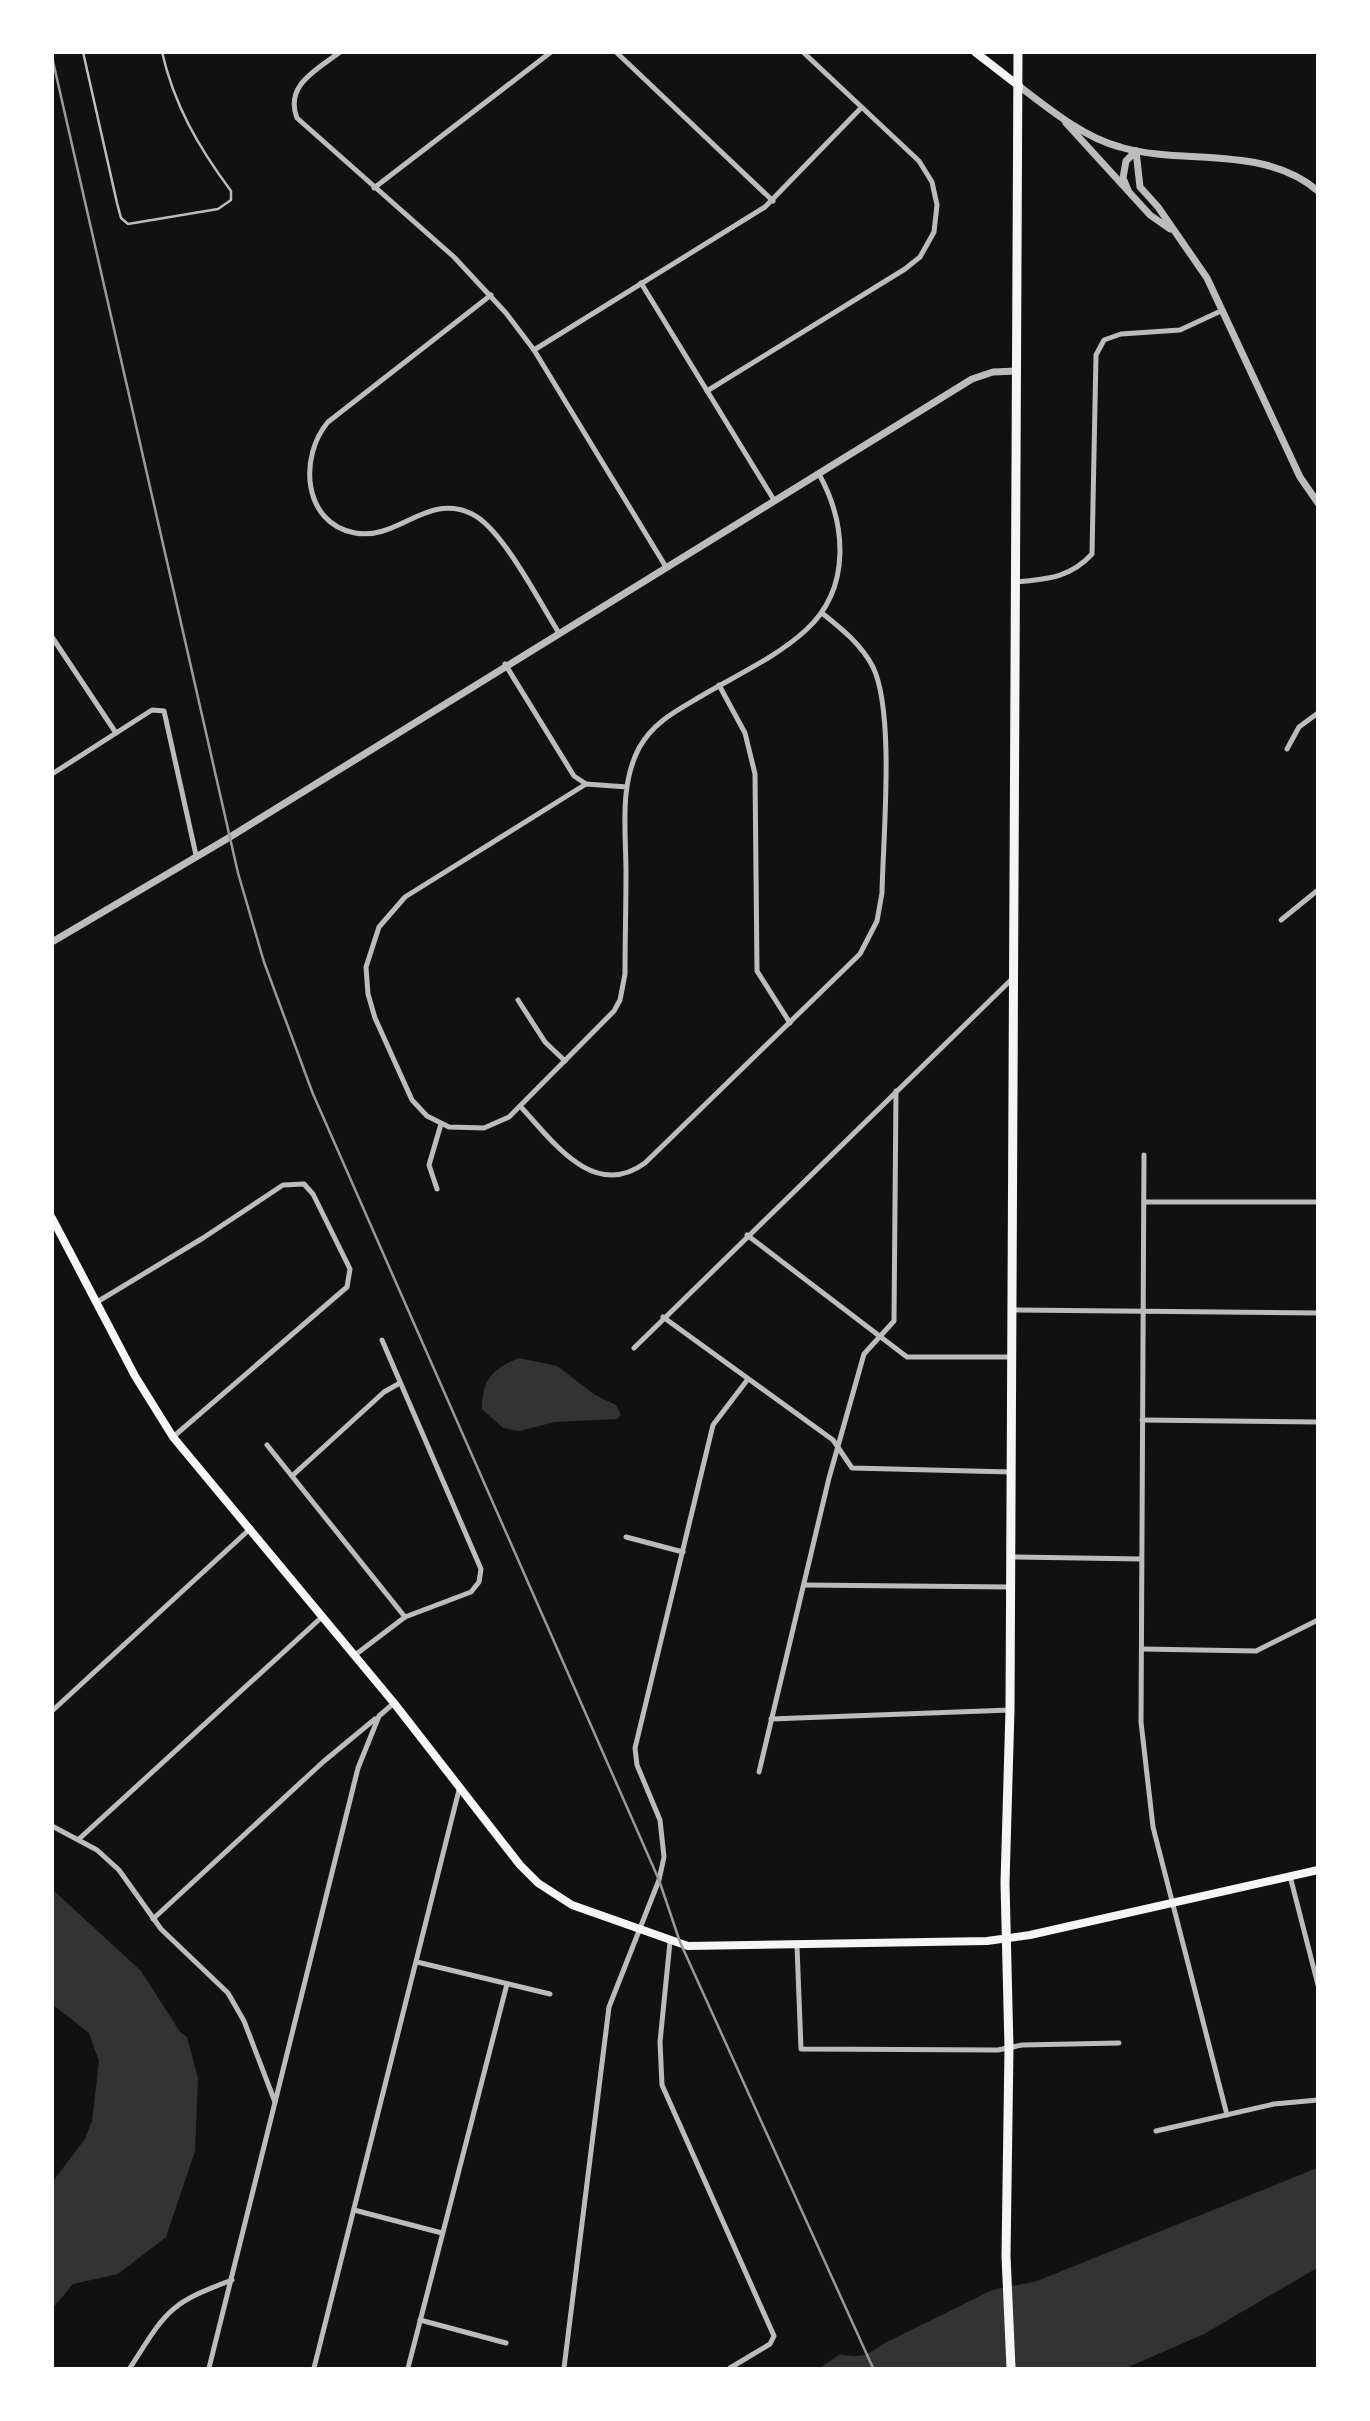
<svg xmlns="http://www.w3.org/2000/svg" width="1370" height="2421" viewBox="0 0 1370 2421" font-family="'PT Sans Narrow',sans-serif">
  <style>
    .water { fill: #333 }
    .lines { fill: none; stroke-linecap: round; stroke-linejoin: round }
    .service { stroke: #bcbcbc; stroke-width: 2.5 }
    .minor { stroke: #bcbcbc; stroke-width: 5 }
    .tertiary { stroke: #bcbcbc; stroke-width: 7 }
    .secondary { stroke: #f5f5f5; stroke-width: 8 }
    .primary { stroke: #f5f5f5; stroke-width: 9 }
    .rail { stroke: #9a9a9a; stroke-width: 2.5 }
  </style>
  <rect width="100%" height="100%" fill="#111"/>
  <g class="water">
    <path d="M519 1358 557 1366 595 1395 616 1405 621 1415 617 1419 555 1422 519 1431 503 1428 482 1409C482 1379 493 1369 519 1358Z"/>
    <polygon points="53,1890 141,1971 180,2032 187,2037 198,2078 195,2151 166,2237 118,2274 73,2284 53,2308 53,2181 85,2139 92,2121 99,2061 89,2033 53,2005"/>
    <path d="M1317 2168V2268L1204 2334 1126 2368H820L840 2354C859 2358 866 2357 881 2345L992 2290 1037 2281Z"/>
  </g>
  <g class="lines">
    <path class="service" d="M83 52 117 203 121 218 128 224 218 209 231 200V191C199 148 174 105 162 52"/>
    <g class="minor">
      <path d="M340 52C318 69 284 85 297 118L454 257 506 313 534 350 666 567"/>
      <polyline points="616,52 773,201"/>
      <polyline points="374,188 551,52"/>
      <polyline points="641,283 774,500"/>
      <path d="M491 295 328 422C299 456 302 523 355 533 398 541 427 492 472 514 502 528 540 603 559 633"/>
      <polyline points="534,350 765,207 861,108"/>
      <polyline points="707,391 905,269 920,257 934,232 937,205 932,182 919,161 803,52"/>
      <path d="M1016 582C1047 579 1070 578 1092 554L1096 355 1104 340 1121 334 1180 330 1223 310"/>
      <polyline points="52,637 116,733"/>
      <polyline points="505,664 574,776 586,784"/>
      <polyline points="719,685 745,733 755,774 757,971 790,1023"/>
      <polyline points="1287,749 1299,727 1318,713"/>
      <polyline points="52,774 152,710 164,711 196,855"/>
      <path d="M627 787 586 784 405 897 379 927 366 967 368 994 375 1018 412 1100 427 1116 449 1127 484 1128 509 1117 614 1011 620 1000 625 974C625 940 626 907 626 873 626 832 619 786 639 748 654 721 678 710 703 695 737 675 778 656 806 630 852 588 846 523 819 474"/>
      <polyline points="1281,920 1318,890"/>
      <polyline points="518,1000 545,1042 565,1061"/>
      <path d="M520 1106C552 1140 593 1201 645 1163L860 954 877 921 882 893C883 838 895 713 873 667 861 644 842 629 822 613"/>
      <polyline points="1144,1155 1141,1722 1153,1827 1227,2115"/>
      <polyline points="437,1189 429,1165 441,1124"/>
      <polyline points="1144,1202 1318,1202"/>
      <polyline points="747,1235 907,1357 1012,1357"/>
      <polyline points="97,1302 203,1238 283,1185 304,1184 313,1194 350,1269 347,1287 173,1437"/>
      <polyline points="1012,1310 1318,1313"/>
      <polyline points="663,1317 833,1440 852,1468 1011,1472"/>
      <polyline points="634,1348 1014,977"/>
      <polyline points="1142,1420 1318,1422"/>
      <polyline points="267,1445 405,1617"/>
      <polyline points="292,1476 384,1392 400,1383"/>
      <polyline points="626,1537 683,1552"/>
      <polyline points="1011,1557 1141,1559"/>
      <polyline points="804,1585 1010,1587"/>
      <polyline points="1142,1649 1256,1651 1318,1620"/>
      <polyline points="355,1655 405,1617 471,1592 479,1582 481,1569 382,1340"/>
      <polyline points="52,1711 251,1528"/>
      <polyline points="771,1719 1010,1710"/>
      <polyline points="759,1772 829,1478 864,1354 894,1321 896,1091"/>
      <polyline points="52,1826 97,1850 119,1870 161,1929 228,1993 244,2021 275,2102"/>
      <polyline points="79,1839 323,1616"/>
      <polyline points="1290,1876 1318,1985"/>
      <polyline points="153,1919 323,1762 375,1719"/>
      <polyline points="670,1942 660,2042 662,2085 774,2336 770,2344 730,2368"/>
      <polyline points="797,1946 801,2049 998,2050 1022,2045 1119,2043"/>
      <polyline points="417,1962 550,1994"/>
      <polyline points="1156,2131 1274,2104 1318,2100"/>
      <polyline points="354,2210 442,2233"/>
      <polyline points="420,2320 506,2343"/>
      <path d="M130 2368C166 2312 167 2304 232 2280"/>
      <polyline points="209,2368 358,1768 379,1716 394,1703"/>
      <polyline points="314,2368 460,1786"/>
      <polyline points="408,2368 507,1984"/>
      <polyline points="564,2368 609,2007 659,1880 664,1857 660,1820 637,1765 635,1748 713,1425 748,1379"/>
    </g>
    <g class="tertiary">
      <path d="M1019 86C1049 109 1083 137 1120 147 1184 166 1263 144 1318 191"/>
      <polyline points="1066,123 1150,215 1170,229"/>
      <polyline points="1136,151 1140,187 1158,207 1207,278 1300,477 1318,503"/>
      <polyline points="1128,190 1123,178 1126,161 1136,151"/>
      <polyline points="52,942 230,837 972,379 993,372 1017,371"/>
    </g>
    <g class="secondary">
      <polyline points="975,52 1019,86"/>
      <polyline points="52,1218 135,1376 173,1437 394,1703 520,1865 538,1883 572,1905 688,1946 987,1941 1030,1935 1318,1870"/>
    </g>
    <polyline class="primary" points="1011,2368 1006,2256 1009,2048 1005,1883 1010,1710 1018,52"/>
    <polyline class="rail" points="52,57 238,873 264,962 313,1094 659,1880 680,1942 873,2368"/>
  </g>
  <rect width="1370" height="2421" fill="none" stroke="#ffffff" stroke-width="108"/>
</svg>
